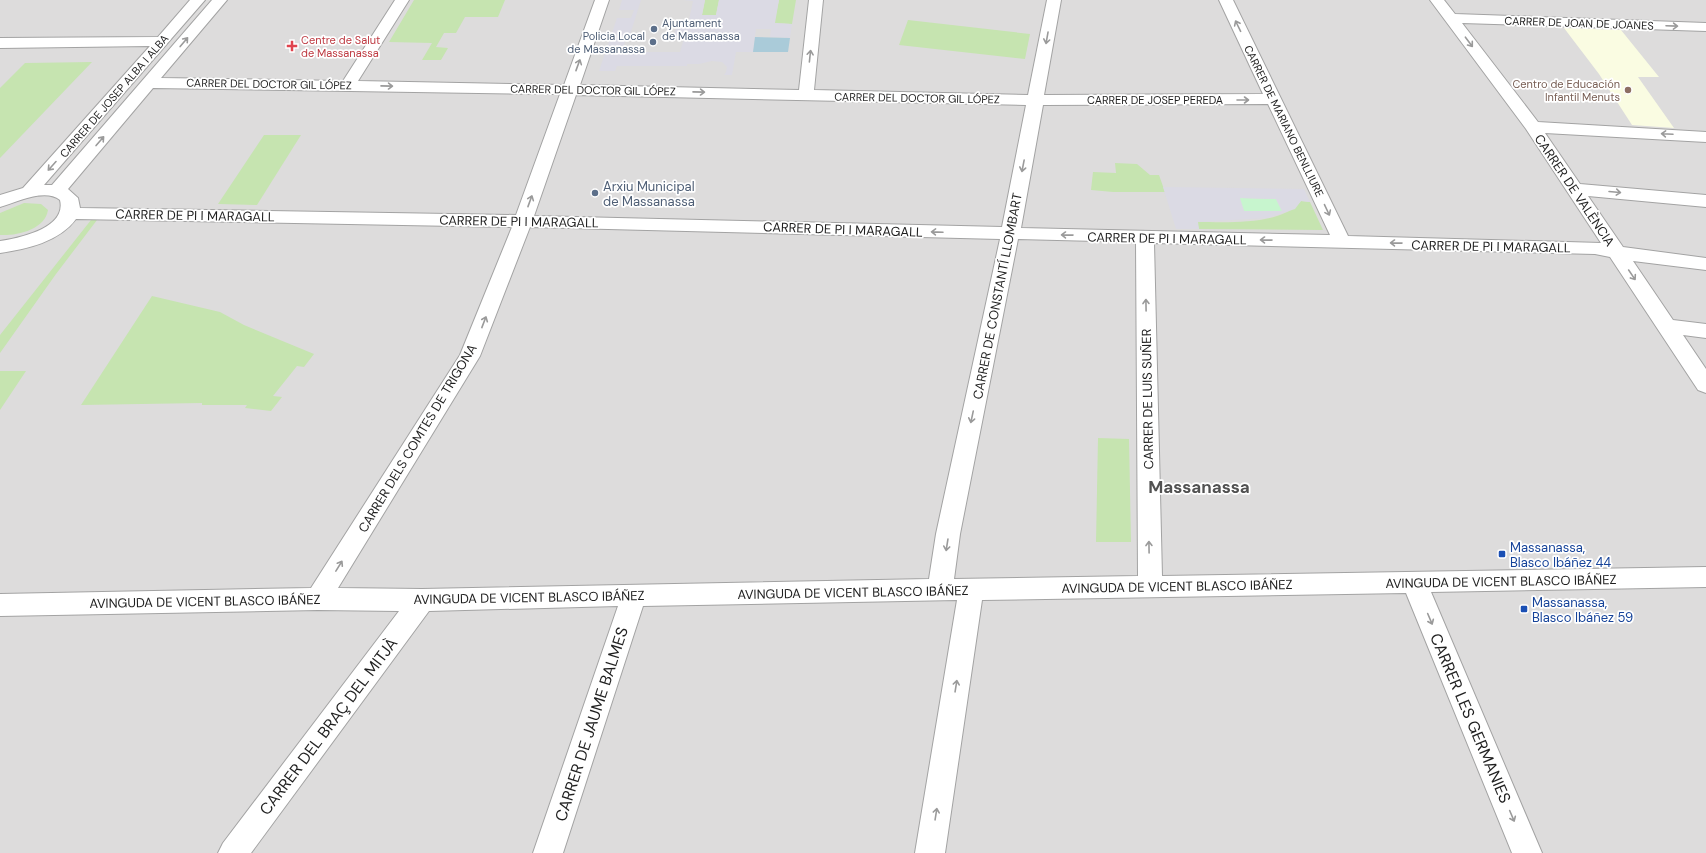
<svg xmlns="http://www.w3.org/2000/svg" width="1706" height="853" viewBox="0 0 1706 853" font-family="'DM Sans',sans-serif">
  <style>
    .residential { fill: #dddcdc }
    .education { fill: #fafce2 }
    .grass { fill: #c6e4b0 }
    .park { fill: #c7f5ce }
    .plaza { fill: #dbdae4; fill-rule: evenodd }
    .water { fill: #aacbd9 }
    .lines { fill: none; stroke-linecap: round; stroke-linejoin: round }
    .minor-casing { stroke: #a3a3a3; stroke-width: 2 }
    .minor { fill: #fff; fill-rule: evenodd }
    .oneway { stroke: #9a9a9a }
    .service-dot { fill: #5c6f8a; stroke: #fff; stroke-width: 1.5 }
    .health-dot { fill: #e0444e; stroke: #fff; stroke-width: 1.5 }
    .education-dot { fill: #8d6e63; stroke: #fff; stroke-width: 1.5 }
    .transit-dot { fill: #1a4fb4; stroke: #fff; stroke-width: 1.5 }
    .labels { text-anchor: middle; stroke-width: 3.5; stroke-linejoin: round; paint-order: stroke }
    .far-service-label { font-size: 11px; fill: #4e5e75; stroke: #fff; text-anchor: start }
    .far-street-label { font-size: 11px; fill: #1f1f1f; stroke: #fff }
    .far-health-label { font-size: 11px; fill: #be3a42; stroke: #fff; text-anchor: start }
    .far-education-label { font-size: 11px; fill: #785e54; stroke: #fff; text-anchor: end }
    .service-label { font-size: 13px; fill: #4e5e75; stroke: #fff; text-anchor: start }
    .street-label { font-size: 13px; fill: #1f1f1f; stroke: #fff }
    .transit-label { font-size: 13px; fill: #164399; stroke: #fff; text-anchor: start }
    .near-street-label { font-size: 16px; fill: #1f1f1f; stroke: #fff }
    .district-label { font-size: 17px; font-weight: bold; fill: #525252; stroke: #fff }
  </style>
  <rect width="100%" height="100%" fill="#efede6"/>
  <rect class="residential" x="0" y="0" width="1706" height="853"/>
  <polygon class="education" points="1564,28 1621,30 1659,77 1638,77 1674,128 1632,125 1599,74"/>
  <g class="grass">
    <polygon points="414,0 505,0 498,17 465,17 456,33 444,33 436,47 448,48 441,60 422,60 432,43 389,42"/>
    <polygon points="705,0 719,0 716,15 702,15"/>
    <polygon points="779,0 796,0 792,24 774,23"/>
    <polygon points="908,20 1030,34 1025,59 899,45"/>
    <polygon points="92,62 0,158 0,88 25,63"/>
    <polygon points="264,135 301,135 257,205 218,204"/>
    <polygon points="1115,163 1137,164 1150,175 1159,175 1165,192 1113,192 1091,190 1093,172 1116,173"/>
    <path d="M1301 201 1310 202 1323 230 1199 229 1197 222C1227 222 1281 226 1301 201Z"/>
    <path d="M24 203 41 204 48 210C45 230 16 236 0 235V213Z"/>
    <polygon points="91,220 97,220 56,274 0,353 0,335"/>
    <polygon points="152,296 220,312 244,325 314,354 304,367 297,366 273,396 282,397 271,411 245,408 247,405 202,405 202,403 81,405"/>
    <polygon points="0,371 26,371 0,410"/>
    <polygon points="1098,438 1129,439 1131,542 1096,542"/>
  </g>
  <polygon class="park" points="1239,198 1276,199 1282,211 1244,211"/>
  <g class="plaza">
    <polygon points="622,0 641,0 629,38 626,38 622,52 680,52 684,38 673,38 678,20 689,20 693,1 683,0 705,0 702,15 716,15 719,0 779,0 775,23 792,24 790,38 770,37 771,29 756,29 753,52 736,52 732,75 724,75 726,72 727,67 722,62 712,61 699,64 687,64 687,66 617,66 615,71 599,71 617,18 631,18 634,10 619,10"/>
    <path d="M1163 187 1304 189 1310 202 1301 201 1295 209 1268 218 1198 222 1199 229H1176ZM1240 198 1276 199 1282 211H1244Z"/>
  </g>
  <polygon class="water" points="755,37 790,38 788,52 753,52"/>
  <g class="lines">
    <g class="minor-casing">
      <path id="minor" d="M190 0H205L44 185H52L212 0H227L161 78 343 81 395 0H409L358 81 564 85 595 0H609L580 85 799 90 809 0H823L814 90 1028 95 1047 0H1061L1044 95 1263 94 1219 0H1233L1348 236 1601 243 1526 129 1430 0H1444L1455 14 1706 23V31L1462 23 1538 122 1706 132V142L1545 133 1580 184 1706 195V207L1588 196 1623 247 1706 258V270L1633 261 1673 320 1706 324V338L1683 335 1706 369V393L1698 390 1610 257 1595 254 1154 243 1162 576 1706 567V587L1431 592 1542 853H1512L1406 593 982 600 945 853H915L957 600 643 606 563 853H533L618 606 429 611 251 853H218L223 843 399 611 318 610 0 616V594L311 588 460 355 512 227 76 219C59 242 27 249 0 253V241C20 238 67 228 60 200 45 188 17 202 0 207V195L23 188 150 46 0 48V38L158 37ZM153 88 541 94H560L516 215 80 208 78 198 68 189ZM576 95 1026 105 1002 227 534 216ZM1268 104 1330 235 1021 228 1043 105ZM530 227 1000 239 936 534 929 579 422 589 338 588 480 356ZM1018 239 1136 242 1138 576 954 579 960 534Z"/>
    </g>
    <use href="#minor" class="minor"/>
  </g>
  <defs><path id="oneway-shaft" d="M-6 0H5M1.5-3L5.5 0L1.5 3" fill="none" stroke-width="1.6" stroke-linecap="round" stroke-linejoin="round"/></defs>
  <g class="oneway">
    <use href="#oneway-shaft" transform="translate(1238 26) rotate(-116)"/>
    <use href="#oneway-shaft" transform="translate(1672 26) rotate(2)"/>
    <use href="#oneway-shaft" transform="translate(1047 38) rotate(100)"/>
    <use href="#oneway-shaft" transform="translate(184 42) rotate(-50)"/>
    <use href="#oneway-shaft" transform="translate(1469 42) rotate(53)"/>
    <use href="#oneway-shaft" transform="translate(810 56) rotate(-84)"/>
    <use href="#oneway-shaft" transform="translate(578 65) rotate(-70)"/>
    <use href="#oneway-shaft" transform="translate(387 86) rotate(1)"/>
    <use href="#oneway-shaft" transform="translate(699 92) rotate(1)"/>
    <use href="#oneway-shaft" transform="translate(1243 100)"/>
    <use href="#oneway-shaft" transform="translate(1667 134) rotate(-177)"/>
    <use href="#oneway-shaft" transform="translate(100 141) rotate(-49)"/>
    <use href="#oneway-shaft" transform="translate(52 166) rotate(132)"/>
    <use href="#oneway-shaft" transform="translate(1023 166) rotate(101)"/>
    <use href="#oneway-shaft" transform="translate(1615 192) rotate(5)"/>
    <use href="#oneway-shaft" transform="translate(530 201) rotate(-70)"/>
    <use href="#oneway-shaft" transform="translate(1327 210) rotate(65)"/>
    <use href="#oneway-shaft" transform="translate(937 232) rotate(-178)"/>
    <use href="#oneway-shaft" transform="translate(1067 235) rotate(-179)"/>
    <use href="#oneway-shaft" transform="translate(1266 240) rotate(-179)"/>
    <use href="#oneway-shaft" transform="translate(1396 243) rotate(-179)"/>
    <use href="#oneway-shaft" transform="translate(1632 275) rotate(56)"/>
    <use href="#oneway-shaft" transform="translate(1146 305) rotate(-91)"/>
    <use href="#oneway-shaft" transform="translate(484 322) rotate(-69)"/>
    <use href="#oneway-shaft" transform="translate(972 417) rotate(102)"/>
    <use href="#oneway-shaft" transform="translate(947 545) rotate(99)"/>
    <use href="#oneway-shaft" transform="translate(1149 547) rotate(-91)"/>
    <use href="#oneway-shaft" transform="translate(339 566) rotate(-58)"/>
    <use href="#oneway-shaft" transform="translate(1430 619) rotate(67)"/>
    <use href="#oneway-shaft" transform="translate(956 686) rotate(-81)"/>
    <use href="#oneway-shaft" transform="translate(936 814) rotate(-81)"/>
    <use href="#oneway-shaft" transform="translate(1512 816) rotate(67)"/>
  </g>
  <g class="service-dot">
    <circle cx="654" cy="29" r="4"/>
    <circle cx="653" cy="42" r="4"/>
    <circle cx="595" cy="193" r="4"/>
  </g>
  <path class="health-dot" d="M290 40h4v4h4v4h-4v4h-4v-4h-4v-4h4z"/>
  <circle class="education-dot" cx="1628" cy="90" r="4"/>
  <g class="transit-dot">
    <rect x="1498" y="550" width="8" height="8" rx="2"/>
    <rect x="1520" y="605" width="8" height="8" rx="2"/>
  </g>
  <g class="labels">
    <g class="far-service-label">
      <text x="662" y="27">Ajuntament<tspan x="662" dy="13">de Massanassa</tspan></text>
      <text x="645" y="40" text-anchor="end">Policia Local<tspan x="645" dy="13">de Massanassa</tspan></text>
    </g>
    <g class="far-street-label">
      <text transform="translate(1579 23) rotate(2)" y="4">CARRER DE JOAN DE JOANES</text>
      <text transform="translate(269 84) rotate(1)" y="4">CARRER DEL DOCTOR GIL LÓPEZ</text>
      <text transform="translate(593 90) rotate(1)" y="4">CARRER DEL DOCTOR GIL LÓPEZ</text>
      <text transform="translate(114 96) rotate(-49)" y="4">CARRER DE JOSEP ALBA I ALBA</text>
      <text transform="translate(917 98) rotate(1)" y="4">CARRER DEL DOCTOR GIL LÓPEZ</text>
      <text x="1155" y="104">CARRER DE JOSEP PEREDA</text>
      <text transform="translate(1284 121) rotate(64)" y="4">CARRER DE MARIANO BENLLIURE</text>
    </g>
    <g class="far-health-label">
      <text x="301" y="44">Centre de Salut<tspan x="301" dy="13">de Massanassa</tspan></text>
    </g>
    <g class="far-education-label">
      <text x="1620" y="88">Centro de Educación<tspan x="1620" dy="13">Infantil Menuts</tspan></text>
    </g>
    <g class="service-label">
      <text x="603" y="191">Arxiu Municipal<tspan x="603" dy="15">de Massanassa</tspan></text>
    </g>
    <g class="street-label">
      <text transform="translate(1575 190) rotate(56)" y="5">CARRER DE VALÈNCIA</text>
      <text transform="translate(195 215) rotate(1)" y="5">CARRER DE PI I MARAGALL</text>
      <text transform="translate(519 221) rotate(1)" y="5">CARRER DE PI I MARAGALL</text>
      <text transform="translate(843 229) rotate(2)" y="5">CARRER DE PI I MARAGALL</text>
      <text transform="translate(1167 238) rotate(1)" y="5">CARRER DE PI I MARAGALL</text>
      <text transform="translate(1491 246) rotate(1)" y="5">CARRER DE PI I MARAGALL</text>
      <text transform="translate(997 296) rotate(-79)" y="5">CARRER DE CONSTANTÍ LLOMBART</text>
      <text transform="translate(1147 399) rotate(-91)" y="5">CARRER DE LUIS SUÑER</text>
      <text transform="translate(417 438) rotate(-59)" y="5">CARRER DELS COMTES DE TRIGONA</text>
      <text transform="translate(1501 581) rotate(-1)" y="5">AVINGUDA DE VICENT BLASCO IBÁÑEZ</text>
      <text transform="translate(1177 586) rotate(-1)" y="5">AVINGUDA DE VICENT BLASCO IBÁÑEZ</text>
      <text transform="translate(853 592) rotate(-1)" y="5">AVINGUDA DE VICENT BLASCO IBÁÑEZ</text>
      <text transform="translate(529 597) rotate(-1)" y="5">AVINGUDA DE VICENT BLASCO IBÁÑEZ</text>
      <text transform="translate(205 601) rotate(-1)" y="5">AVINGUDA DE VICENT BLASCO IBÁÑEZ</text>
    </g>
    <g class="transit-label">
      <text x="1510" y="552">Massanassa,<tspan x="1510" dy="15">Blasco Ibáñez 44</tspan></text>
      <text x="1532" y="607">Massanassa,<tspan x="1532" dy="15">Blasco Ibáñez 59</tspan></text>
    </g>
    <g class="near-street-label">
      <text transform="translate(1471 718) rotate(67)" y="6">CARRER LES GERMANIES</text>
      <text transform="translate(591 724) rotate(-72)" y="6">CARRER DE JAUME BALMES</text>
      <text transform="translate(328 726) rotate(-53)" y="6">CARRER DEL BRAÇ DEL MITJÀ</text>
    </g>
    <g class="district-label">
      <text x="1199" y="493">Massanassa</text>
    </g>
  </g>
</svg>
